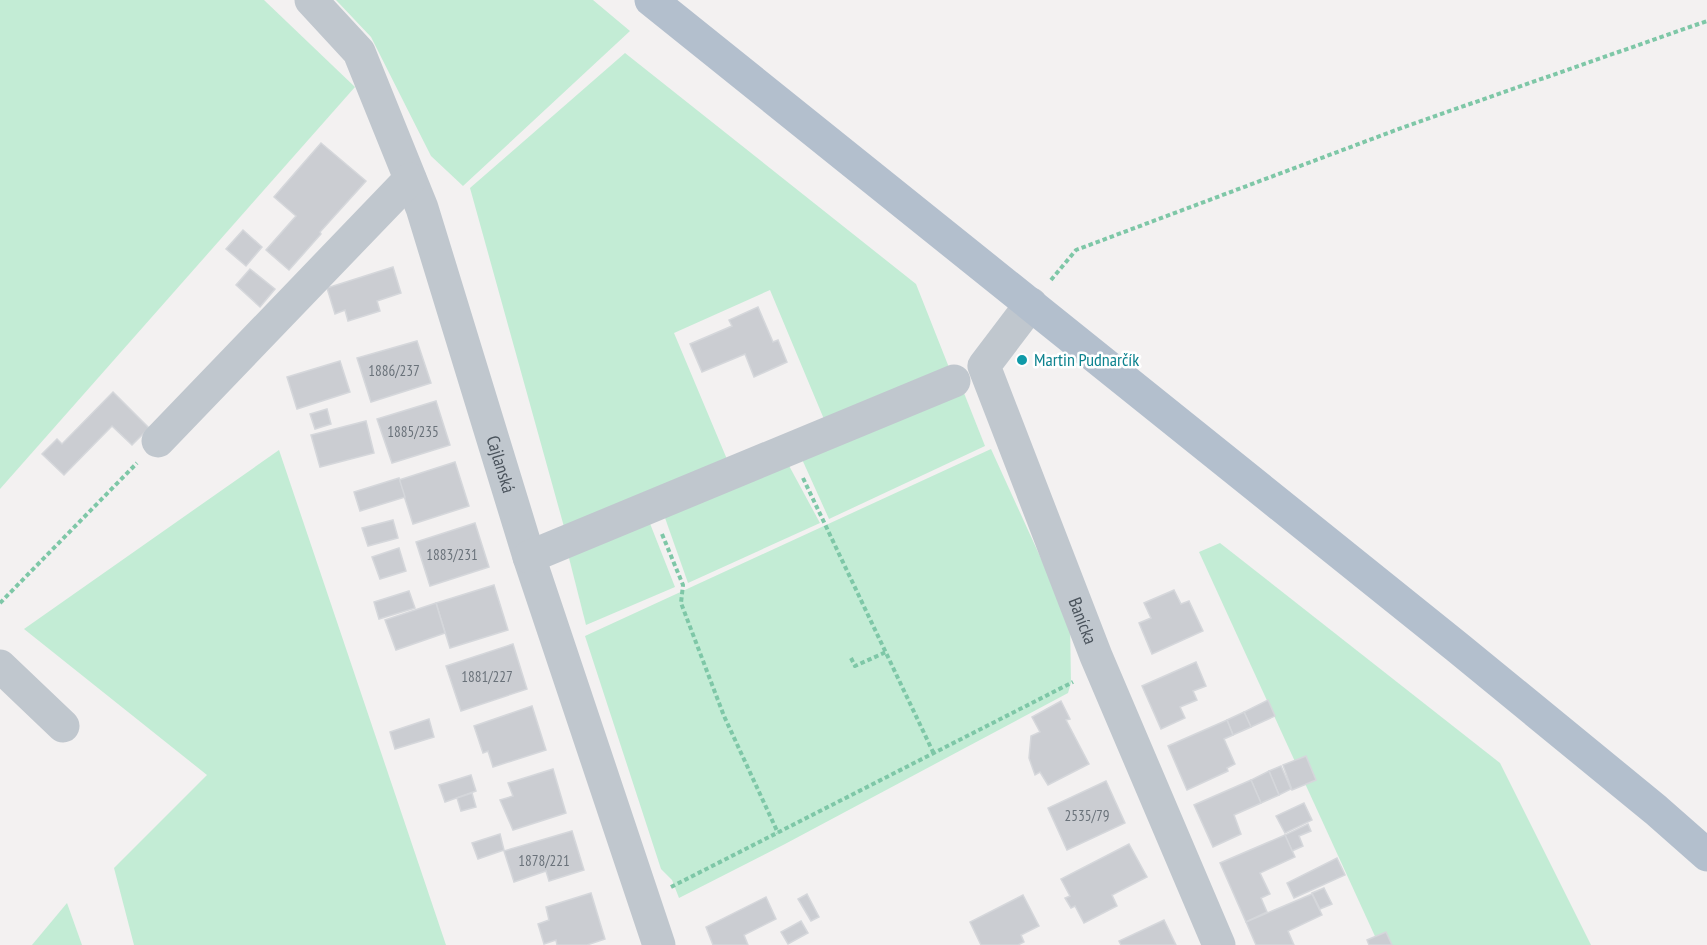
<svg xmlns="http://www.w3.org/2000/svg" width="1707" height="945" viewBox="0 0 1707 945" font-family="'PT Sans Narrow',sans-serif">
  <style>
    .green { fill: #c3ecd5 }
    .building { fill: #cbcdd2; stroke: #d5d7db; stroke-width: 1.5 }
    .lines { fill: none; stroke-linecap: round; stroke-linejoin: round }
    .path { stroke: #7ec7a7; stroke-width: 4; stroke-dasharray: 4.5 3; stroke-linecap: butt }
    .minor { stroke: #c0c7ce; stroke-width: 33 }
    .major { stroke: #b3bfcd; stroke-width: 33 }
    .culture-dot { fill: #0f9aa8; stroke: #fff; stroke-width: 2 }
    .labels { text-anchor: middle; stroke-width: 5; stroke-linejoin: round; paint-order: stroke }
    .number-label { font-size: 15px; fill: #6a727a }
    .culture-label { font-size: 18px; fill: #0d838f; stroke: #fff; text-anchor: start }
    .street-label { font-size: 18px; fill: #4a535c; stroke: #fff }
  </style>
  <rect width="100%" height="100%" fill="#f3f1f1"/>
  <g class="green">
    <polygon points="0,0 264,0 355,87 0,489"/>
    <polygon points="336,0 593,0 630,31 463,186 431,156 371,37"/>
    <polygon points="625,53 916,284 950,370 826,424 770,290 674,333 729,464 566,534 470,188"/>
    <polygon points="962,388 985,446 829,519 801,457"/>
    <polygon points="991,449 1070,622 1071,683 1068,693 785,844 679,898 672,880 661,869 585,636"/>
    <polygon points="279,450 446,945 134,945 114,868 207,775 24,629"/>
    <polygon points="787,462 820,523 688,583 664,515"/>
    <polygon points="649,521 675,587 586,625 568,554"/>
    <polygon points="1220,543 1500,763 1591,945 1379,945 1199,552"/>
    <polygon points="67,903 82,945 32,945"/>
  </g>
  <g class="building">
    <polygon points="321,143 366,181 320,232 321,234 289,270 266,250 296,216 274,197"/>
    <polygon points="243,230 262,247 246,266 226,249"/>
    <polygon points="393,267 401,293 377,301 380,311 348,321 345,310 335,314 327,288"/>
    <polygon points="250,269 275,289 260,307 236,285"/>
    <polygon points="758,307 773,342 778,340 787,362 754,377 745,354 702,372 690,344 732,326 729,320"/>
    <polygon points="417,341 431,383 371,402 357,358"/>
    <polygon points="340,361 350,392 297,409 287,377"/>
    <polygon points="113,392 149,428 132,445 112,426 64,475 42,454 57,439 62,444"/>
    <polygon points="436,401 450,445 392,463 377,419"/>
    <polygon points="327,409 331,424 315,429 310,414"/>
    <polygon points="366,421 374,453 320,467 311,435"/>
    <polygon points="455,462 469,506 413,524 399,480"/>
    <polygon points="399,478 405,497 360,511 354,492"/>
    <polygon points="393,520 398,538 368,546 362,528"/>
    <polygon points="475,523 489,567 430,586 416,542"/>
    <polygon points="399,548 406,571 380,579 372,557"/>
    <polygon points="494,585 508,630 450,648 436,603"/>
    <polygon points="1174,590 1181,604 1189,601 1203,631 1152,654 1139,623 1151,618 1144,603"/>
    <polygon points="409,591 415,608 379,619 374,602"/>
    <polygon points="436,603 445,633 396,650 385,620"/>
    <polygon points="513,644 527,689 461,711 446,666"/>
    <polygon points="1196,662 1206,686 1193,691 1197,700 1180,707 1185,718 1161,729 1142,686"/>
    <polygon points="1268,700 1275,716 1251,727 1244,712"/>
    <polygon points="1061,701 1070,719 1066,720 1089,764 1048,785 1040,772 1035,775 1029,758 1031,736 1040,732 1032,717"/>
    <polygon points="532,706 546,750 493,767 488,751 483,753 474,726"/>
    <polygon points="1244,712 1251,727 1233,735 1227,720"/>
    <polygon points="429,719 434,737 395,749 390,732"/>
    <polygon points="1227,720 1233,735 1224,739 1235,764 1227,768 1228,771 1187,790 1168,746"/>
    <polygon points="1306,756 1316,780 1292,790 1283,765"/>
    <polygon points="1281,766 1291,789 1279,795 1269,771"/>
    <polygon points="553,769 566,813 513,830 500,800 513,796 508,783"/>
    <polygon points="1269,771 1279,795 1261,803 1251,780"/>
    <polygon points="471,775 476,791 445,802 439,785"/>
    <polygon points="1251,780 1261,803 1234,815 1241,834 1213,847 1194,805"/>
    <polygon points="1106,781 1125,823 1067,850 1048,808"/>
    <polygon points="472,793 476,807 461,811 457,798"/>
    <polygon points="1304,803 1312,820 1285,833 1276,816"/>
    <polygon points="1308,824 1311,831 1299,836 1303,846 1292,851 1285,835"/>
    <polygon points="572,831 584,870 549,881 546,871 514,882 504,851"/>
    <polygon points="500,834 504,850 478,859 472,843"/>
    <polygon points="1285,835 1295,857 1260,873 1270,894 1261,898 1267,912 1246,922 1220,863"/>
    <polygon points="1129,844 1147,877 1112,895 1117,906 1084,923 1075,906 1071,908 1065,898 1070,896 1061,879"/>
    <polygon points="1337,858 1345,875 1294,898 1287,883"/>
    <polygon points="1324,888 1332,904 1320,909 1312,893"/>
    <polygon points="591,893 605,939 587,945 557,945 556,940 544,944 538,924 549,920 546,907"/>
    <polygon points="807,894 819,917 811,921 798,899"/>
    <polygon points="1312,894 1322,915 1288,931 1294,945 1256,945 1246,922"/>
    <polygon points="1023,895 1039,926 1021,935 1024,942 1018,945 981,945 970,922"/>
    <polygon points="766,897 776,919 744,935 748,945 713,945 706,927"/>
    <polygon points="1164,920 1176,945 1121,945 1119,941"/>
    <polygon points="801,921 808,933 788,944 781,932"/>
    <polygon points="1386,932 1392,945 1369,945 1367,940"/>
  </g>
  <g class="lines">
    <g class="path">
      <polyline points="1051,280 1076,250 1404,127 1707,21"/>
      <polyline points="803,478 934,754"/>
      <polyline points="662,534 683,585 681,603 724,716 778,833"/>
      <polyline points="0,603 137,463"/>
      <polyline points="851,658 855,666 886,652"/>
      <polyline points="671,887 1073,682"/>
    </g>
    <g class="minor">
      <path id="s1" d="M311 0 359 52 422 208 529 557 659 945"/>
      <path id="s2" d="M1031 304 984 366 1096 656 1219 945"/>
      <polyline points="158,441 410,179"/>
      <polyline points="529,557 954,381"/>
      <polyline points="0,666 63,726"/>
    </g>
    <polyline class="major" points="651,0 1457,647 1656,810 1707,855"/>
  </g>
  <circle class="culture-dot" cx="1022" cy="360" r="6"/>
  <g class="labels">
    <g class="number-label">
      <text x="394" y="376">1886/237</text>
      <text x="413" y="437">1885/235</text>
      <text x="452" y="560">1883/231</text>
      <text x="487" y="682">1881/227</text>
      <text x="1087" y="821">2535/79</text>
      <text x="544" y="866">1878/221</text>
    </g>
    <g class="culture-label">
      <text x="1034" y="366">Martin Pudnarčík</text>
    </g>
    <g class="street-label">
      <text dy="6" stroke="none"><textPath href="#s1" startOffset="507">Cajlanská</textPath></text>
      <text dy="6" stroke="none"><textPath href="#s2" startOffset="351">Banícka</textPath></text>
    </g>
  </g>
</svg>
